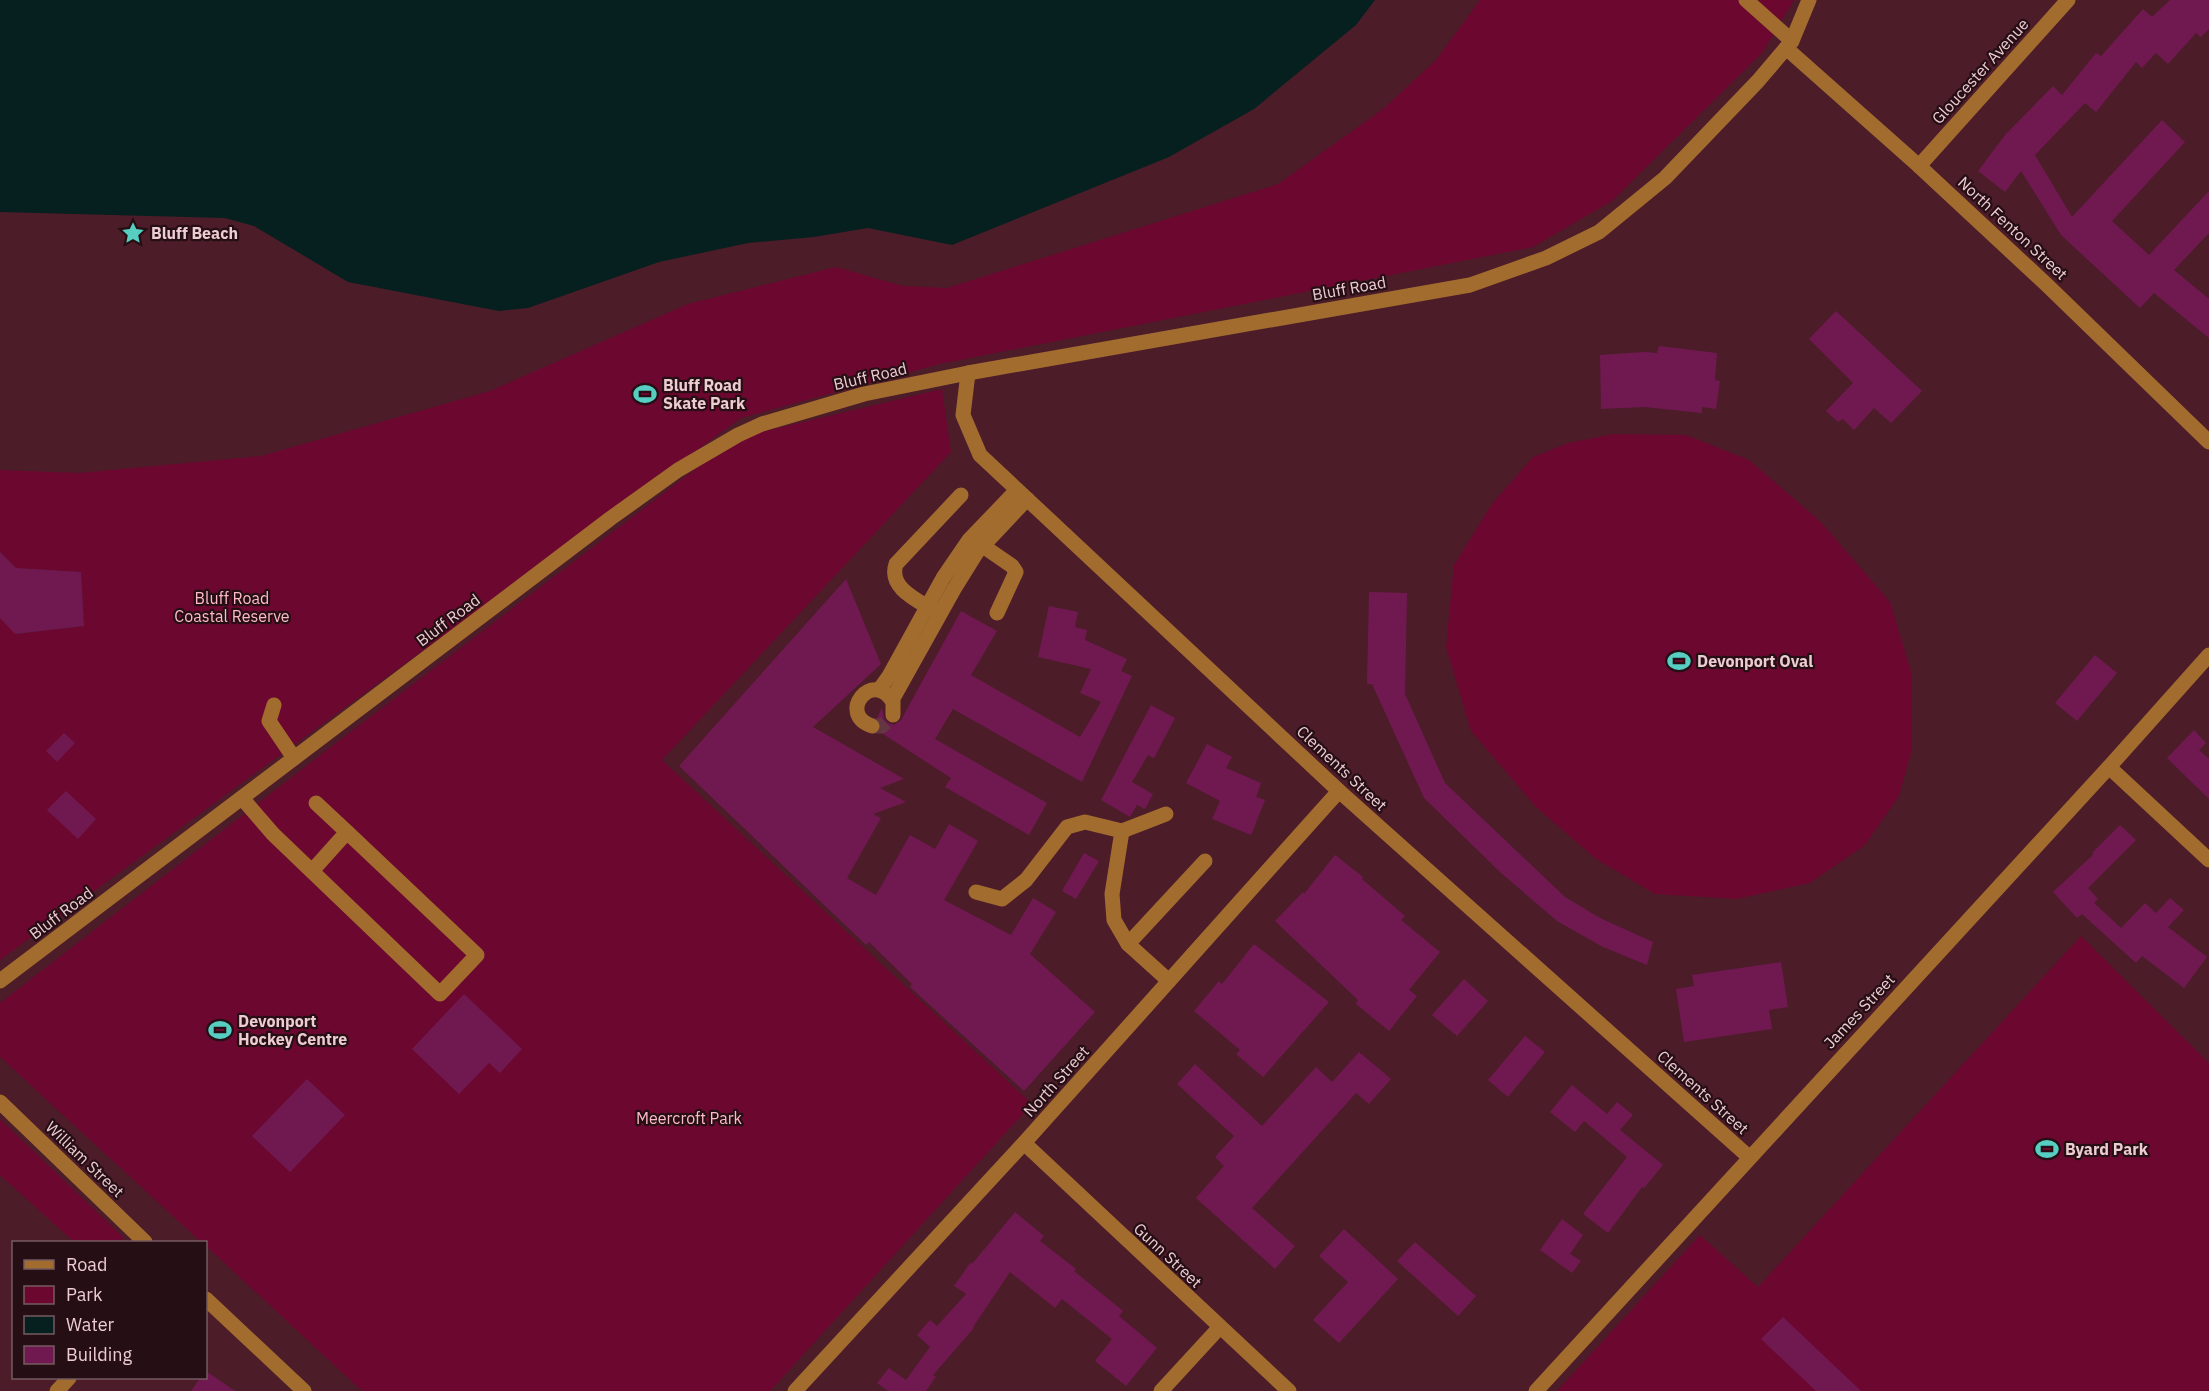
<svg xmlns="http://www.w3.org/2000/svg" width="2209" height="1391" viewBox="0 0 2209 1391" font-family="'IBM Plex Sans',sans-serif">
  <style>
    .green { fill: #6c082f }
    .water { fill: #05201e }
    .building { fill: #701951 }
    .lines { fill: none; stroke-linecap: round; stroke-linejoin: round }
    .minor-tunnel { stroke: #643642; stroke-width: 15; stroke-dasharray: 15 8; stroke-linecap: butt }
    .minor { stroke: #a26c2f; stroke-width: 15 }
    .labels { text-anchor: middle; stroke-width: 4.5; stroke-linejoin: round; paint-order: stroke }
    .street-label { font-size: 16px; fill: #edccd2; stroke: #250f14 }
    .poi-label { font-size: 16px; font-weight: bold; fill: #edccd2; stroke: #250f14; text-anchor: start }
    .park-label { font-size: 16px; fill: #febac7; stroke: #250f14 }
  </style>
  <rect width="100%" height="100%" fill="#4c1c29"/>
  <g class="green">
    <polygon points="1480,0 1794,0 1763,52 1612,201 1533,247 940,364 741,418 0,960 0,618 16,634 84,626 81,572 16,568 0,552 0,470 79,473 261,456 490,391 688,304 836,267 903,286 947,288 1278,184 1383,109 1436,60"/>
    <polygon points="942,389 951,452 662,760 1032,1104 770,1391 362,1391 206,1246 206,1242 201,1242 0,1057 0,1003 332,746 736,438"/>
    <polygon points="1613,434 1686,435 1749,460 1821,522 1890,602 1912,675 1912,749 1899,796 1865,845 1810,883 1737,899 1655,894 1596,859 1536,807 1471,731 1446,647 1454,565 1492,504 1533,457 1568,443"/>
    <polygon points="2081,936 2209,1063 2209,1391 1557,1391 1700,1235 1758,1287"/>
    <polygon points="0,1119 124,1238 119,1242 74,1242 0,1175"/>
  </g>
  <polygon class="water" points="0,0 1375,0 1356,25 1254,109 1169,157 952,245 868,228 814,237 748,243 659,262 528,308 499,311 348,282 254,226 225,218 0,212"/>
  <g class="building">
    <polygon points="2170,0 2209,0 2209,29 2201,37 2196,33 2168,64 2156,53 2142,68 2136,62 2096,112 2085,103 2035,155 2072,217 2162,120 2185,142 2112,221 2149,255 2209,191 2209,233 2174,270 2209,299 2209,338 2154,293 2140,308 2061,235 2021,171 2005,192 1978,171 2005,135 2053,86 2062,95 2096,53 2101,56 2143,9 2152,17"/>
    <polygon points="1836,311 1922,391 1891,423 1874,408 1854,430 1843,419 1838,422 1826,411 1853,383 1809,339"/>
    <polygon points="1659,346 1717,353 1715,380 1720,381 1716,409 1702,407 1702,413 1645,407 1601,409 1600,355 1644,352 1657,353"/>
    <polygon points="0,552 16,568 81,572 84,626 15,634 0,618"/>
    <polygon points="846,579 881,664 813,727 904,779 880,788 906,802 873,814 881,818 847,878 876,895 910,835 935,849 949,824 978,841 944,900 1011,935 1033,898 1056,912 1030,954 1095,1012 1024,1091 910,987 912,984 869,942 866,945 679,766"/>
    <polygon points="1369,592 1407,593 1405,694 1445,783 1565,897 1600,918 1653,942 1647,965 1603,947 1557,921 1500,872 1424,798 1372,684 1367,684"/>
    <polygon points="1049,606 1078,612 1075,627 1087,630 1085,640 1127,659 1121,671 1132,676 1082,782 953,709 935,739 1047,803 1029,835 945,787 951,778 880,732 882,725 877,718 882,708 884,719 888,723 894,725 901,720 961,611 997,631 971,675 1080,737 1101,702 1080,693 1091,669 1038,657"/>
    <polygon points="2095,655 2117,673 2077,721 2055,703"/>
    <polygon points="1151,705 1175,718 1154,758 1148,755 1132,782 1153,794 1145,809 1137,805 1130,817 1101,800"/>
    <polygon points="2194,730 2206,743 2199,750 2209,759 2209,799 2167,758"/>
    <polygon points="64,733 75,743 57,762 46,751"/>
    <polygon points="1207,744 1232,757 1226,768 1261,783 1256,797 1265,800 1251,835 1212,819 1220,801 1186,783"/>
    <polygon points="66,791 96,819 78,839 47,810"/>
    <polygon points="2120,825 2136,840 2088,888 2098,899 2094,903 2121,928 2145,903 2156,913 2170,898 2184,910 2168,927 2207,957 2184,988 2142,956 2136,963 2082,914 2077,918 2053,892 2094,854 2092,853"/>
    <polygon points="1084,853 1099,861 1076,899 1062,891"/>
    <polygon points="1335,855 1363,877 1362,879 1405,916 1401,920 1440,952 1409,990 1417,996 1389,1031 1356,1004 1358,1000 1275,921 1303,892 1304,894"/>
    <polygon points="1254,944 1329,1002 1263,1077 1236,1054 1240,1050 1194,1011 1219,981 1222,984"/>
    <polygon points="1781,962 1788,1007 1769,1010 1772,1029 1684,1042 1676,989 1694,986 1692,975"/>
    <polygon points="1464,979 1488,1001 1457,1036 1432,1015"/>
    <polygon points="464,994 522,1049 500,1073 489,1063 459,1094 412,1049"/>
    <polygon points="1525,1036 1545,1052 1508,1097 1488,1080"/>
    <polygon points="1359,1052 1391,1079 1369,1104 1356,1093 1252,1208 1295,1246 1275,1269 1196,1198 1224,1166 1215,1157 1234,1136 1177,1084 1195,1064 1262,1126 1316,1067 1332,1082"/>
    <polygon points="307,1079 345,1115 290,1172 252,1136"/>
    <polygon points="1572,1085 1607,1114 1617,1102 1633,1115 1620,1130 1663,1165 1644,1188 1642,1187 1608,1233 1583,1214 1627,1157 1584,1121 1575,1132 1550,1112"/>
    <polygon points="1015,1212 1044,1236 1040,1241 1076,1269 1074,1271 1123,1311 1119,1316 1157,1348 1126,1386 1095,1361 1112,1339 1062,1299 1055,1308 1010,1272 973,1327 974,1328 933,1375 936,1377 926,1391 888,1391 877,1383 889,1368 906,1380 930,1347 917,1335 930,1320 937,1326 966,1294 954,1286 970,1263 972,1264"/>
    <polygon points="1562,1219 1583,1235 1570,1254 1581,1261 1572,1273 1540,1250"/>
    <polygon points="1344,1229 1398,1279 1339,1343 1313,1320 1348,1282 1319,1256"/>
    <polygon points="1415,1242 1476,1296 1458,1316 1397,1261"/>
    <polygon points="1783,1317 1861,1391 1816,1391 1761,1339"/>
    <polygon points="206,1371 235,1391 191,1391 201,1377 206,1377"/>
  </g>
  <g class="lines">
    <polyline class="minor-tunnel" points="872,726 882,726 893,715"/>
    <g class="minor">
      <polyline points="1746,0 1792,41"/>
      <polyline points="1786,48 1919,166 2048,286 2209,442"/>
      <polyline points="1919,166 2068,0"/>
      <polyline points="968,373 963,415 980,455 1339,791 1749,1157"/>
      <polyline points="983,546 1012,566 1016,572 997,613"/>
      <path d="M935 611C917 600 888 588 896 564L961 495"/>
      <polyline points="879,690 889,676 943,578 969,540 1017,490"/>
      <polyline points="892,700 954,589 977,552 1027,499"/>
      <polyline points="274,705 269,721 294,758"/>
      <path d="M872 726C836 714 873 668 893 702V715"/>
      <polyline points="2109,767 2209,860"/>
      <polyline points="242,798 273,834 440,994 477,955 347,832 312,871"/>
      <polyline points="316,803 347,832"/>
      <polyline points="976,892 1002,899 1026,880 1067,827 1085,822 1122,831"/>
      <polyline points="1128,944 1114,920 1112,894 1122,831 1166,814"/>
      <polyline points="0,981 611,518 678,470 738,435 762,424 864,394 968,373 1470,285 1546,258 1599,232 1665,178 1758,81 1786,48 1792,41 1809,0"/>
      <polyline points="1169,981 1128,944 1205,861"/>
      <polyline points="0,1102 145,1242"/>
      <polyline points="1024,1143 1289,1391"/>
      <polyline points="206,1299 304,1391"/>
      <polyline points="57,1391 69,1378"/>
      <polyline points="795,1391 1024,1143 1339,791"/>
      <polyline points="1161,1391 1219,1328"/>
      <polyline points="1536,1391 2109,767 2209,655"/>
    </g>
  </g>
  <defs>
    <g id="sight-bare" transform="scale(1.8)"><path d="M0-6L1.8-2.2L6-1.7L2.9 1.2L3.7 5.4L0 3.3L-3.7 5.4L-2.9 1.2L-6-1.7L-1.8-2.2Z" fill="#57cec2" stroke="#250f14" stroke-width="2.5" paint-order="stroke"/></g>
    <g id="stadium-bare" transform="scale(1.8)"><path d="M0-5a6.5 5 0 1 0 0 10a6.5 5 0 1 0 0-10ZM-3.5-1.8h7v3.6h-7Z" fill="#57cec2" stroke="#250f14" stroke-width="2.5" paint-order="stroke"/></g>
  </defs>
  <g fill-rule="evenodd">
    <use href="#sight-bare" x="133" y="233"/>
    <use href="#stadium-bare" x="645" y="394"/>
    <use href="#stadium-bare" x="1679" y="661"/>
    <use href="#stadium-bare" x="220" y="1030"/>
    <use href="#stadium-bare" x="2047" y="1149"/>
  </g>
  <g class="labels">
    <g class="street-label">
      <text transform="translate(1980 71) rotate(-48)" y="6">Gloucester Avenue</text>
      <text transform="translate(2013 228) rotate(43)" y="6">North Fenton Street</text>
      <text transform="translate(1349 288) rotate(-10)" y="6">Bluff Road</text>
      <text transform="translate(870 376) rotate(-13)" y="6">Bluff Road</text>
      <text transform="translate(448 620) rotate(-37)" y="6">Bluff Road</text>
      <text transform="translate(1342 768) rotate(43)" y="6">Clements Street</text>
      <text transform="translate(61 913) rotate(-37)" y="6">Bluff Road</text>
      <text transform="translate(1859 1011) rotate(-47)" y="6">James Street</text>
      <text transform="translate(1056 1081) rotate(-48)" y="6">North Street</text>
      <text transform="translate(1703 1092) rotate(42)" y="6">Clements Street</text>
      <text transform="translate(85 1159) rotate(44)" y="6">William Street</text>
      <text transform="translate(1168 1255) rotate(43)" y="6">Gunn Street</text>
    </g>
    <g class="poi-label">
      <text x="151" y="239">Bluff Beach</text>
      <text x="663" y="391">Bluff Road<tspan x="663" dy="18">Skate Park</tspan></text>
      <text x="1697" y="667">Devonport Oval</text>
      <text x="238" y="1027">Devonport<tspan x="238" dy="18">Hockey Centre</tspan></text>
      <text x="2065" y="1155">Byard Park</text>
    </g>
    <g class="park-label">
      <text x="232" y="604">Bluff Road<tspan x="232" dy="18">Coastal Reserve</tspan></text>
      <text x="689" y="1124">Meercroft Park</text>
    </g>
  </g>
  <rect x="12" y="1241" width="195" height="138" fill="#250f14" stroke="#755b60" stroke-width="1.5"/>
  <rect x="24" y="1260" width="30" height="9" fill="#a26c2f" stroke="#755b60" stroke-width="1.5"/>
  <text x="66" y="1271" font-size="18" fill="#edccd2">Road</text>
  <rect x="24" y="1286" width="30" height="18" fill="#6c082f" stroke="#755b60" stroke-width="1.5"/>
  <text x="66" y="1301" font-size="18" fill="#edccd2">Park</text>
  <rect x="24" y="1316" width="30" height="18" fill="#05201e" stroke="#755b60" stroke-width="1.5"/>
  <text x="66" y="1331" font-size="18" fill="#edccd2">Water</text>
  <rect x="24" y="1346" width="30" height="18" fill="#701951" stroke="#755b60" stroke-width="1.5"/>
  <text x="66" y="1361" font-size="18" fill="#edccd2">Building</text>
</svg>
